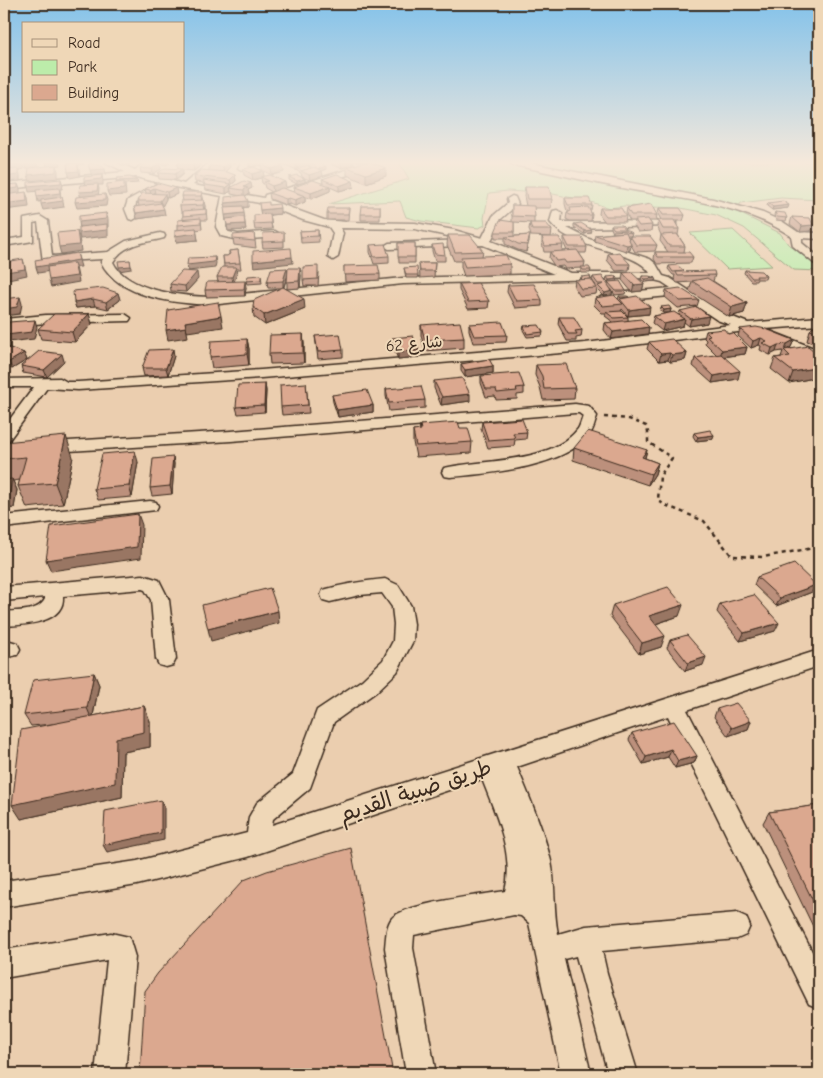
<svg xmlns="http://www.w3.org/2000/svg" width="823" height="1078" viewBox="0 0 823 1078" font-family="'Comic Neue','Playpen Sans Arabic',sans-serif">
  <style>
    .green { fill: #bcecaa; stroke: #7c8b64 }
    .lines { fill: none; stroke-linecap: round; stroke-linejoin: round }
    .minor-casing { stroke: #3b2a1e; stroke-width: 3 }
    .path { stroke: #3b2a1e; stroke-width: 2.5; stroke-dasharray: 4 4; stroke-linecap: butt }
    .minor { fill: #efd7b7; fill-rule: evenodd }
    .wall { fill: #bc907b; stroke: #3b2a1e }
    .shaded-wall { fill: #997664; stroke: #3b2a1e }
    .building { fill: #dba88f; stroke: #3b2a1e }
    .labels { text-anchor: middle; stroke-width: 4; stroke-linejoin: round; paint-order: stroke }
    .far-street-label { font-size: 16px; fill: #3b2a1e; stroke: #efd7b7 }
    .near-street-label { font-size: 22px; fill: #3b2a1e; stroke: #efd7b7 }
  </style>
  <rect width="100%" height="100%" fill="#ebceaf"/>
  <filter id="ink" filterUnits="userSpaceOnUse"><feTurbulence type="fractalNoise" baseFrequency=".02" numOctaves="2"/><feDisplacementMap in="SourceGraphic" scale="10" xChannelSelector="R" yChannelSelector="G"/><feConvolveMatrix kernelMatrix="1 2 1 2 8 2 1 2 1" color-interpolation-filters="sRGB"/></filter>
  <g filter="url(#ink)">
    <g class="green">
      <polygon points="399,162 819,162 819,200 781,198 741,203 735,211 780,233 788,244 819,267 819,271 794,270 744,228 716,215 681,208 624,206 609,208 588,201 553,194 508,191 489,193 484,218 485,225 479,228 421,221 406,217 400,201 329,204 409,179"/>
      <polygon points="733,230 772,266 727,269 690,233"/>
    </g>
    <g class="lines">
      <g class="minor-casing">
        <g id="minor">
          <path d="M105 162H116L135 170 145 162H154L143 173 184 184 210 162H219L193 185 264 198 265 195 359 166 353 162H364L370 164V168L269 200 324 220 346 222 415 223 454 230 482 238 493 216 508 203 507 199 512 196 515 197 518 204 501 219 491 241 571 273H650C637 249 573 252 550 222L553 211 557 210 562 213 561 222 676 221V225L672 226 567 228 589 239 650 259 656 264 663 276 670 278 725 314 748 323 819 317V325L765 329 819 350V358L746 331 585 351 261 378 78 390 47 388 9 440 4 441V427L34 387H4V379L60 378 67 382H78L261 370 585 343 731 325 717 320 680 295 605 302 599 298 605 294 671 288 662 282 646 278 403 284 210 305C174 303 119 298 101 262L103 259 43 262 38 222 33 223V241L4 246V240L24 237V219L40 216 48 221 52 256 108 252 126 241 160 233 164 234 165 236 164 238C145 243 124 243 113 262 127 291 181 296 210 297L403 278 554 274 483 245 389 249 384 246 389 243 466 240 415 229 340 228 343 233 338 257 333 260 328 257 333 233 329 227 303 220 260 203 231 198 226 227 229 232 238 234 275 231 280 234 275 237 238 240 221 236 216 227 222 196 169 186 136 203 135 209 138 217 133 220 129 219 125 209 128 200 159 183 136 177 4 189V183L125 172Z"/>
          <polygon points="241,162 249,162 248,167 274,162 289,162 247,173 238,168"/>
          <path d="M509 162H525L713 199 763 213 783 222 798 232 819 233V239L802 238V243L819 257V265L815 264 793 246 791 236C741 203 679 199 622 188 586 181 549 172 513 165Z"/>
          <polygon points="125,314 131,318 129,321 46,323 4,327 4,319 46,315"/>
          <path d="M575 404 589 406 597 416C595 422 594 429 590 434 563 468 491 473 450 477L444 476 442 472 444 468C482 459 550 464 577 430 580 427 581 421 583 416L579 413H575L231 441 4 455V445L231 431Z"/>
          <polygon points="150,501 156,502 158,506 156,510 4,528 4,516"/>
          <path d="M143 575 159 580 169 600 176 659 173 665 166 667 159 665 156 659 151 600 145 590 142 589 63 596C65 624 23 625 4 626V612C17 610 38 613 45 599V597L4 601V587Z"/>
          <path d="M385 579 398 585 411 606 414 624 413 641 397 672 376 692 334 722 310 788 273 819 272 825 819 650V666L687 710 819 965V1008L809 1004 668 716 517 767C530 798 543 829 551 861 556 886 553 910 558 934L586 926 737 913 746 917 750 926 746 935 737 939 602 951 607 973 638 1074H608L576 956 564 959 591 1074H561L529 923 521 916 514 915 414 935 413 948 436 1074H406L385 948C386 939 386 925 392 918 407 903 481 895 505 891 515 854 495 813 482 779L248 857 137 885 4 907V881L137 861 247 833 249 817 257 803 293 774 317 710 362 680 383 660 393 641 394 624 392 607 382 593 360 595 330 602 323 600 321 595 323 590C344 584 364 581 385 579Z"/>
          <polygon points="10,641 17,643 20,649 17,655 4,658 4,642"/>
          <polygon points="111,933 129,937 135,957 125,1074 95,1074 107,960 4,978 4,950"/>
        </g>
      </g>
      <polyline class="path" points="604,417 629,419 646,426 648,432 648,442 672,458 660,476 658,500 663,504 704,521 732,556 763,557 819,547"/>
      <use href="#minor" class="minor"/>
    </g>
    <g class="wall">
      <polygon points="116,162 136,162 124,166"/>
      <polygon points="151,162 170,162 167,165 160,164 161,169 153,174 141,173 140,168"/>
      <polygon points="180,162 207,162 206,163 199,162 200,166 194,171 182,170 183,174 176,180 159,179 158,173 178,169 177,164"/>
      <polygon points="214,162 237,162 235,163 230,163 230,167 225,172 235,175 236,181 231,185 232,187 252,188 248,190 249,194 245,196 248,207 243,208 246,230 228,231 226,221 225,203 241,196 231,194 231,191 226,194 206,190 203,183 195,182 194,176 209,171 209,166"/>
      <polygon points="250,162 275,162 284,172 272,175 262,170 262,165 250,167"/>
      <polygon points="282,162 317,162 317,164 326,169 322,171 323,176 310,180 302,177 301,173 297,171 297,170 283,164"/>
      <polygon points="332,162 352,162 352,165 342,168 332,165"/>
      <polygon points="347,167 386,176 366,183 347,175"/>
      <polygon points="243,169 263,171 264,177 286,188 284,189 305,196 305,202 295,206 290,204 286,205 270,199 269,193 272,192 265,188 264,184 262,183 261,178 253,180 244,175"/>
      <polygon points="289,177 305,179 305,182 297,184 289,180"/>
      <polygon points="322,179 354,187 339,191 330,187 330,191 311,199 295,192 294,187 323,183"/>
      <polygon points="158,183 177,194 168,198 166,197 166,199 162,206 165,215 137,219 134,207 139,206 138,201 146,193 145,189"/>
      <polygon points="525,187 552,199 551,208 534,208 534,223 552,230 551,237 531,236 529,229 530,223 531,223 514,222 514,236 530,235 529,241 526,252 518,250 505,244 505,238 495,238 495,232 512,222 512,205 526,206 524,196"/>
      <polygon points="202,192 203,198 202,200 205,206 205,209 206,209 207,220 201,220 202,229 196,230 198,240 176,242 175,236 178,229 178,225 183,219 183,212 181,212 180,206 183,201 182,196"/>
      <polygon points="565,198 592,205 591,210 590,210 592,215 591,221 570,221 566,219 567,213 569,212 569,211 567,211 565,204"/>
      <polygon points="259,203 269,205 280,214 270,215 272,229 255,230 254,224 261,215"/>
      <polygon points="768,203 788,208 772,210 767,206"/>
      <polygon points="380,206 380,220 361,220 361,214"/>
      <polygon points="349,208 348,220 327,220 327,214"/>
      <polygon points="600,208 626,216 625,222 605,222 599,214"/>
      <polygon points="627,208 657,215 656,221 649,221 652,225 651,231 638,232 634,226 635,221 630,221 626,214"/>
      <polygon points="659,208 685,215 683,221 674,221 679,229 678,235 685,246 684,252 693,257 691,263 657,264 654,259 655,252 668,252 660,241 661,235 657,226 658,220 661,220 658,214"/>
      <polygon points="775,212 787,218 786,221 776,220 774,215"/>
      <polygon points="792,217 813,225 811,231 800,232 790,224"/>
      <polygon points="819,222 819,229 817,228"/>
      <polygon points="574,224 591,233 584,234 574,227"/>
      <polygon points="611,225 625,229 625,230 632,233 631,236 628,236 629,241 630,236 657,245 655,251 635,252 631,245 630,250 626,251 594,241 595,235 613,233 611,228"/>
      <polygon points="318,230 319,242 301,243 300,231"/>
      <polygon points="284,232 284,247 263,248 262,242"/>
      <polygon points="254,233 256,248 234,245 233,239"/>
      <polygon points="448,235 483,251 482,256 510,264 510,274 464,276 461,267 461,261 454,261 447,245"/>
      <polygon points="542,237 563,245 562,251 567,251 564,244 564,237 587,247 586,253 579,253 585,262 584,267 591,270 590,273 582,273 581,271 581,268 565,269 563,266 555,267 549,258 550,252 544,252 542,243"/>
      <polygon points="398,243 415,243 415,263 399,263"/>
      <polygon points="370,245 389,256 389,263 374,264 370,252"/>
      <polygon points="432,245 445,255 445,261 435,261 432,251"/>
      <polygon points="238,250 241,269 236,269 237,274 234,281 246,287 245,296 206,297 205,290 218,282 217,277 224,267 223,256 227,256 229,254 229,251"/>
      <polygon points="608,254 630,264 629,270 616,271 607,260"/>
      <polygon points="419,263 435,263 434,277 420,278"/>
      <polygon points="344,266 380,274 380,280 345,282"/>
      <polygon points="669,266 684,272 715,275 713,281 747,303 744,313 729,317 689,291 692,282 677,283 674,279 675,275 673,275 668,269"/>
      <polygon points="287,268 288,273 301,275 300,288 287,289 287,276 284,287 305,309 265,325 254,317 253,307 282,288 268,288 267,282"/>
      <polygon points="404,268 418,275 418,278 406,278"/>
      <polygon points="745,270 766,276 765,279 757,279 756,281 751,281 744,273"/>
      <polygon points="319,273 318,286 304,286 303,280"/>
      <polygon points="623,273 644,284 642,291 632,292 622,280"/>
      <polygon points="261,275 262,283 247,284 246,281"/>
      <polygon points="642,276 656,278 655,281 645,282 641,280"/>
      <polygon points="581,277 591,279 596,286 592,280 593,277 608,285 608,282 606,280 607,277 617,279 617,281 626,291 625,294 615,295 611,289 612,291 612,295 604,296 597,289 596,294 580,296 574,287 575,280 580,280"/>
      <polygon points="198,279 186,292 171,291 170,284"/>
      <polygon points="459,284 489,301 488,308 468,309 459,290"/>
      <polygon points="508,285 542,300 542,306 515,308 507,292"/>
      <polygon points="666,290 699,300 697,306 678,308 665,297"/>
      <polygon points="118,293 120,300 108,309 95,306 76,308 74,302"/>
      <polygon points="619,296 649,314 628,316 622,309 621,311 628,317 628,320 649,327 648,334 611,339 604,330 605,323 613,322 605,316 606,313 602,313 594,305 595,298 618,300"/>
      <polygon points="661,307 671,309 670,313 679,315 680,311 707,323 689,326 684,322 683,326 662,331 652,323 654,316 670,313 663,313 660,311"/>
      <polygon points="89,314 92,324 75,342 41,339 38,329"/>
      <polygon points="559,317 582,330 581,337 576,338 576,341 567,341 558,324"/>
      <polygon points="819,322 819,345 807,341 810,330"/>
      <polygon points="469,324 507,335 506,342 473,343 469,330"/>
      <polygon points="421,325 464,338 464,348 425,351 421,335"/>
      <polygon points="524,326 543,332 542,336 527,337 523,330"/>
      <polygon points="740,329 794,340 791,347 787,350 819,355 819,377 789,383 771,369 775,358 781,357 783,351 776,352 770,355 760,350 761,346 759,345 751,348 738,336"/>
      <polygon points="706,331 728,334 747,347 745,354 723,357 738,379 712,383 693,366 695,358 717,355 705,343 706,340 704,338"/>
      <polygon points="303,334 304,344 304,363 270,364 269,354"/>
      <polygon points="315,336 343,350 343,357 318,359"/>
      <polygon points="392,338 419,357 398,359 392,345"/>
      <polygon points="247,339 249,349 249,365 212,368 210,357"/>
      <polygon points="649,342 687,353 685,360 670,362 668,360 659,361 647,349"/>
      <polygon points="4,346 24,353 27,360 12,369 4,367"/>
      <polygon points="174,356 168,375 144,376 142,368"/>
      <polygon points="64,361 47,377 23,373 21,366"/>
      <polygon points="461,364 493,366 493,373 465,377 461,371"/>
      <polygon points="536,365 575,388 574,399 543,400 540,387 535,375"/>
      <polygon points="481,376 524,387 524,394 517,395 517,399 496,400 495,396 486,397 481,383"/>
      <polygon points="434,381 470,401 441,405 434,388"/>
      <polygon points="306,383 309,413 282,415 281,407"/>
      <polygon points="265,384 266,391 265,412 238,414 236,407"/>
      <polygon points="386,389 425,400 425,408 389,411 386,396"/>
      <polygon points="332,395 373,405 373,412 338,417 333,402"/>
      <polygon points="482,422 527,432 526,439 515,440 514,446 488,448 481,429"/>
      <polygon points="420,425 460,428 472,442 471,453 416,457 413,442 413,431 419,431"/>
      <polygon points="694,433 713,439 696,441 693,436"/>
      <polygon points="4,442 73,457 63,504 27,508 18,486 20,480 13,481 17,490 14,508 4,509"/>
      <polygon points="574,448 647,450 645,458 658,463 655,474 648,485 573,460"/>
      <polygon points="173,457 174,464 172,494 152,496 150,488"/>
      <polygon points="138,462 132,497 98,500 94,489"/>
      <polygon points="757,577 816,585 812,592 776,606 754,585"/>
      <polygon points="720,604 775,631 740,641 717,612"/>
      <polygon points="613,605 679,616 656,624 661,647 639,654 610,616"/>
      <polygon points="670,640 703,665 685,671 667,648"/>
      <polygon points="94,673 99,685 93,716 144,706 150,721 150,747 123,752 122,797 21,819 53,724 31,726 24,715"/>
      <polygon points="819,676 819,690 815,683"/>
      <polygon points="717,709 751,721 748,729 728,736 714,717"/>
      <polygon points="632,733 697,756 694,763 675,768 668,757 643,764 629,740"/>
      <polygon points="819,805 819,939 763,823 769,812"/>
    </g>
    <g class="shaded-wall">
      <polygon points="37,162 37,168 26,169 24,163"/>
      <polygon points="46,162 60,162 61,165 47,167"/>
      <polygon points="68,162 84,162 84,164 78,165 80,176 70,178 68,172 69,166"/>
      <polygon points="123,162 136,162 124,166"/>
      <polygon points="197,162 199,162 200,166 194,171 193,165"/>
      <polygon points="229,162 230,167 224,173 223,167"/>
      <polygon points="250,162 278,162 250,167"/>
      <polygon points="310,162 317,162 317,165 297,168 297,170 296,171 296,165"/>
      <polygon points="345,162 352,162 352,165 342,168 341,163"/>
      <polygon points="22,163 24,169 19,170 20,175 20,181 6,182 4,177 8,171 6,166"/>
      <polygon points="160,163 161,169 153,174 152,169"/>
      <polygon points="56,165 58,171 58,178 30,181 28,175"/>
      <polygon points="283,166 284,172 272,175 271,169"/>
      <polygon points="326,166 326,169 317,172 316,170"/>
      <polygon points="386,168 386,176 366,183 366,174"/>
      <polygon points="105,169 106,174 92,176 90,170"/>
      <polygon points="182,169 183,174 176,180 175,174"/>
      <polygon points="263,171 264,177 253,180 252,174"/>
      <polygon points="322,171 323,176 310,180 309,175"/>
      <polygon points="102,175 103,181 103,185 98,185 99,189 98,197 81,198 79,192 85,186 84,181"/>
      <polygon points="235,175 236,181 231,185 232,188 230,188 231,191 226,194 226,188 231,184 230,180"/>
      <polygon points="61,179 63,185 62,189 60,189 61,199 38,202 37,196 59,189 29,192 28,186"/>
      <polygon points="305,179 305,182 297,184 297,181"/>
      <polygon points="137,180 138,183 125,184 126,195 109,196 107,191 117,184 116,181"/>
      <polygon points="353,181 354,187 339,191 339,186"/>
      <polygon points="285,182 286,188 273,192 272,186"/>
      <polygon points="251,183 252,188 248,190 249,194 244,196 244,187"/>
      <polygon points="18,184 20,189 20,194 4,196 4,190"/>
      <polygon points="330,186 330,191 311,199 311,193"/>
      <polygon points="154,188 155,194 151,196 150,190"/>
      <polygon points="176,188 177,194 168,198 167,192"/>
      <polygon points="26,192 28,198 29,207 4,210 4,204"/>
      <polygon points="202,192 203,198 202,202 201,196"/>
      <polygon points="105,194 107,200 106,206 77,208 75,202"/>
      <polygon points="165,194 166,199 162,207 160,201"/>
      <polygon points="305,196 305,202 295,206 295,200"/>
      <polygon points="62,197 64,207 43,210 41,204"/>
      <polygon points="289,198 290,204 286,205 286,199"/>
      <polygon points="204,200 205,206 204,211 203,205"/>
      <polygon points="248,201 248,207 226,209 225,203"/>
      <polygon points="789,205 788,208 772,210 773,207"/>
      <polygon points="280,208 280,214 270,215 272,229 270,215 261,216 260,210"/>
      <polygon points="164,209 165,215 137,219 136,213"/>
      <polygon points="106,213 108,219 108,236 80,239 79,233 80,228 79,222"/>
      <polygon points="244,213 245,219 226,221 225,215"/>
      <polygon points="245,224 246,230 228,231 227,225"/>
      <polygon points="813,225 811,231 800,232 802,226"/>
      <polygon points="196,228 198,240 176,242 175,236"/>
      <polygon points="592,230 591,233 584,234 585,231"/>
      <polygon points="77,231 79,237 81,251 61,254 59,247"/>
      <polygon points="530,235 529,241 526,252 527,245"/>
      <polygon points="631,244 630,250 626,251 627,245"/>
      <polygon points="77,253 81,267 76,267 79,282 51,287 49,280 75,267 38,273 36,267"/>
      <polygon points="215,257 216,263 215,268 188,271 187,265"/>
      <polygon points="292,257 293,263 254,267 253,261"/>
      <polygon points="23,259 27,275 8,279 6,272"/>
      <polygon points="130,260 131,269 119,271 119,267"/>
      <polygon points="236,267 237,274 233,284 232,277"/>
      <polygon points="287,268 288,275 283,288 283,281"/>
      <polygon points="300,268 301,275 300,288 299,281"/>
      <polygon points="197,272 198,279 186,292 185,286"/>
      <polygon points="656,278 655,281 645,282 645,279"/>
      <polygon points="617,279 617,282 608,283 609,280"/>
      <polygon points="245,281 246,287 245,296 244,289"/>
      <polygon points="644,284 642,291 632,292 634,285"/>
      <polygon points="612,291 612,295 604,296 605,293"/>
      <polygon points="118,293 120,300 108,309 106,302"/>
      <polygon points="20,297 22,304 20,314 4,316 4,309"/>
      <polygon points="93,299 95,306 76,308 74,302"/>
      <polygon points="304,299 305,309 265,325 264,315"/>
      <polygon points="747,303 744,313 729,317 732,307"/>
      <polygon points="650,307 649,314 628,316 629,310"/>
      <polygon points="671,309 670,313 663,313 664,310"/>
      <polygon points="89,314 92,324 75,342 72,332"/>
      <polygon points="221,316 223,327 187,332 185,322"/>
      <polygon points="709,316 707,323 689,326 691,319"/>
      <polygon points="685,319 683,326 662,331 664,324"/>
      <polygon points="35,320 37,327 34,339 8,342 6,335"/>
      <polygon points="186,327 188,337 168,340 166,330"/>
      <polygon points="649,327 648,334 611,339 613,332"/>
      <polygon points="303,334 304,344 304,363 303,353"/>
      <polygon points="761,338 759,345 751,348 753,341"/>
      <polygon points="247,339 249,349 249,365 247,354"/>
      <polygon points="794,340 791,347 785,351 787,344"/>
      <polygon points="778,345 776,352 770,355 772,348"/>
      <polygon points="747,347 745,354 720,357 722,350"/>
      <polygon points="173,349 174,356 168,375 166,368"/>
      <polygon points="419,350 419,357 398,359 398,352"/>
      <polygon points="24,353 27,360 12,369 9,362"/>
      <polygon points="670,353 668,360 659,361 661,354"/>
      <polygon points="687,353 685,360 670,362 672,355"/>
      <polygon points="62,354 64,361 47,377 44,370"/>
      <polygon points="493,366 493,373 465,377 465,370"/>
      <polygon points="819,367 819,377 789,383 793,372"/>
      <polygon points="740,371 738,379 712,383 714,376"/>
      <polygon points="265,384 266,391 265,412 264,405"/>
      <polygon points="470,394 470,401 441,405 442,397"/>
      <polygon points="373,405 373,412 338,417 337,410"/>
      <polygon points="714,435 713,439 696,441 698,437"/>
      <polygon points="66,436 73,457 63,504 55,483"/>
      <polygon points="647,450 644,461 642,457"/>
      <polygon points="135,451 138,462 132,497 129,486"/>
      <polygon points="173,457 174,464 172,494 170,486"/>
      <polygon points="658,463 655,474 648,485 651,474"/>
      <polygon points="12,479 17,490 14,508 4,509 4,497"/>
      <polygon points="138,514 142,525 141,558 51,571 46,560"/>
      <polygon points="816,585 812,592 776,606 780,598"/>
      <polygon points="683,605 679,616 646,627 649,616"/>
      <polygon points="278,611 279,623 211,641 208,629"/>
      <polygon points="779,623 775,631 740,641 744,633"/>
      <polygon points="665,636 661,647 639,654 642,643"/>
      <polygon points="706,657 703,665 685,671 688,663"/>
      <polygon points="94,673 99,685 92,720 87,708"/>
      <polygon points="144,706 150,721 150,747 123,752 122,797 21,819 12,805 116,738"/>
      <polygon points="751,721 748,729 728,736 732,728"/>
      <polygon points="671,749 668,757 643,764 646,757"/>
      <polygon points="697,756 694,763 675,768 678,761"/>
      <polygon points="4,760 10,773 4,777"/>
      <polygon points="161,800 164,807 164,840 107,852 103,845"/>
    </g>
    <g class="building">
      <polygon points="6,162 21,162 22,163 6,166"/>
      <polygon points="148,162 160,163 152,169 140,168"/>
      <polygon points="180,162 197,162 193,165 177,164"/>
      <polygon points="214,162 229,162 223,167 209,166"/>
      <polygon points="274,162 283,166 271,169 262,165"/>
      <polygon points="288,162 310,162 296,165"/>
      <polygon points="364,162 370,162 386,168 366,174 347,167"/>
      <polygon points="77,163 79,171 68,172 67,164"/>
      <polygon points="94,163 104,167 105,169 90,170 88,164"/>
      <polygon points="319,163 326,166 318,169 308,166 311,168 302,171 297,168"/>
      <polygon points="56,165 56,172 28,175 29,168"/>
      <polygon points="254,167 263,171 252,174 243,169"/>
      <polygon points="314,167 322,171 309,175 301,171"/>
      <polygon points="165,168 182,169 175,174 158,173"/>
      <polygon points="18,169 18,175 4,177 5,170"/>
      <polygon points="201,170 227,172 235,175 230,180 194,176"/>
      <polygon points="337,174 353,181 339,186 322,179"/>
      <polygon points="102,175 101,179 84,181 84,177"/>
      <polygon points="270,175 285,182 272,186 264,182 269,181 261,177"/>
      <polygon points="297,175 305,179 297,181 289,177"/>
      <polygon points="130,177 137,180 116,181 117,178"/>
      <polygon points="61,179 61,183 28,186 28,182"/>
      <polygon points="203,180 231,184 226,188 205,185"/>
      <polygon points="313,180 330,186 311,193 294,187"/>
      <polygon points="244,181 251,183 244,187 248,188 243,190 230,188"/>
      <polygon points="124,182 124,189 107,191 107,184"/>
      <polygon points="158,183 176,188 167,192 154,188 150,190 145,189"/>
      <polygon points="18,184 18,188 4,190 4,185"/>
      <polygon points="98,184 97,191 79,192 80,185"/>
      <polygon points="525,187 549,187 552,199 527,199"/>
      <polygon points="59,188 60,193 37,196 36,190"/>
      <polygon points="282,188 305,196 295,200 289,198 286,199 269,193"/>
      <polygon points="26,192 27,201 4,204 4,195"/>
      <polygon points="183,192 202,192 201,196 182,196"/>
      <polygon points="142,193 165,194 160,201 138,201"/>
      <polygon points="105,194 105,200 75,202 76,197"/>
      <polygon points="245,195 248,201 225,203 225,197"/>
      <polygon points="62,197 63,201 41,204 41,200"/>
      <polygon points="565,198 589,198 592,205 568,205"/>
      <polygon points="204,200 203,205 180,206 181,201"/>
      <polygon points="783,201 789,205 773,207 768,203"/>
      <polygon points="269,202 269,205 279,204 280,208 260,210 259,203"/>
      <polygon points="161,203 164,209 136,213 134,207"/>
      <polygon points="651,204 657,215 631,215 627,208"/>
      <polygon points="512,205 534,206 535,217 512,216"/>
      <polygon points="243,206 244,213 225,215 224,207"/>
      <polygon points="362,206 380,206 380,214 361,214"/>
      <polygon points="588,207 592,215 570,215 567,213 571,211 570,208"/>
      <polygon points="328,208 349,208 348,214 327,214"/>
      <polygon points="600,208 621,208 626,216 606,216"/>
      <polygon points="659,208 680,208 685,215 663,215"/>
      <polygon points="206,209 206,214 183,216 183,211"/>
      <polygon points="775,212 785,213 787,218 777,217"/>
      <polygon points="106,213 106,219 79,222 79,216"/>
      <polygon points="270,214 271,223 254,224 254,215"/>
      <polygon points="244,217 245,224 227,225 226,219"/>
      <polygon points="792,217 810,218 813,225 802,226"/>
      <polygon points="201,218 201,223 178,225 178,220"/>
      <polygon points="648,219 652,225 639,226 635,220"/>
      <polygon points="500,220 514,222 514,232 495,232"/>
      <polygon points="658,220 674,220 679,229 663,229"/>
      <polygon points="530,223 546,223 552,230 532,230"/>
      <polygon points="581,223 592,230 585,231 574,224"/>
      <polygon points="107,224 107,230 79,233 79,227"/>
      <polygon points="611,225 622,225 625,229 614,229"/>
      <polygon points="196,228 197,233 175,236 175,230"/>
      <polygon points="318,230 318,236 301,237 300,231"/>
      <polygon points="627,230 632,233 626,232 613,233 613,231"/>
      <polygon points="77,231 79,245 59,247 57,233"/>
      <polygon points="284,232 284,241 262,242 263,233"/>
      <polygon points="626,232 631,244 627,245 595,235"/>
      <polygon points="254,233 255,241 233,239 233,235"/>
      <polygon points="677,234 685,246 669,246 661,235"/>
      <polygon points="448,235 470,235 483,251 455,252"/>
      <polygon points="530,235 527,245 518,244 505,237"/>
      <polygon points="630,236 650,236 657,245 636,245"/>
      <polygon points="542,237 559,237 563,245 545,246"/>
      <polygon points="564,237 582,237 587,247 569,247"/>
      <rect x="398" y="243" width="17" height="14"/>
      <polygon points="385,244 389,256 374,257 370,245"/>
      <polygon points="443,244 445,255 435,254 432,245"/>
      <polygon points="291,248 292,257 253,261 253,251"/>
      <polygon points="238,250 240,263 224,264 223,256 227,256 230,254 229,251"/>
      <polygon points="577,250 585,262 566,263 564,260 556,261 550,252"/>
      <polygon points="619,252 630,264 617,264 608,254"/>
      <polygon points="655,252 689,252 693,257 658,257"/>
      <polygon points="77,253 79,260 36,267 35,260"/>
      <polygon points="506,255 510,264 465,267 461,257"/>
      <polygon points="215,257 214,262 187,265 188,258"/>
      <polygon points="23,259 25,269 6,272 5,262"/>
      <polygon points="130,260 131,266 119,267 118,261"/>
      <polygon points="74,263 77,276 49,280 47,267"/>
      <polygon points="419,263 435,263 434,271 420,271"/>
      <polygon points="378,265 380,274 344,275 344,266"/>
      <polygon points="677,265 684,271 673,272 669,266"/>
      <polygon points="318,266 318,279 303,280 303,267"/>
      <polygon points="222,267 236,267 232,277 217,277"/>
      <polygon points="417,267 418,275 406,275 404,268"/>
      <polygon points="581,267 589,267 591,270 583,270"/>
      <polygon points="287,268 283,281 267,282 271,269"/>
      <polygon points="288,268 300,268 299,281 287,282"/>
      <polygon points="745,270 761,271 766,276 756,276 757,278 752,278"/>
      <polygon points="182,271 197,272 185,286 170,284"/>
      <polygon points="714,271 715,275 678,276 676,272"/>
      <polygon points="631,272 644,284 634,285 623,273"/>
      <polygon points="261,275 261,280 246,281 248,276"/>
      <polygon points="590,276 591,279 582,280 581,277"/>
      <polygon points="602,276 612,291 605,293 598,286 604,284 598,284 593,277"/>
      <polygon points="616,276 617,279 609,280 607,277"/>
      <polygon points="642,276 649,276 656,278 645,279"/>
      <polygon points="707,278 747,303 732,307 692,281"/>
      <polygon points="591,279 597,288 581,289 575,280"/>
      <polygon points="245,281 244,289 205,290 207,282"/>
      <polygon points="620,281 626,291 616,291 608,282"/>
      <polygon points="478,283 489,301 468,302 459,284"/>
      <polygon points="534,284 542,300 516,301 508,285"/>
      <polygon points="283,287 304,299 264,315 253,307 254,300"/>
      <polygon points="103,288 118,293 106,302 93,299 74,302 73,291"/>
      <polygon points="680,288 699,300 680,301 666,290"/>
      <polygon points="614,295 623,304 603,306 595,298"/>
      <polygon points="619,296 627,296 629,297 621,298"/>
      <polygon points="637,296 650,307 629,310 620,299"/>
      <polygon points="20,297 17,307 4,309 4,299"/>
      <polygon points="218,302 221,316 185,322 186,327 166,330 168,310"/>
      <polygon points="669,306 671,309 664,310 661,307"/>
      <polygon points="697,307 709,316 691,319 680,311"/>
      <polygon points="622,311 628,317 614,318 606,312"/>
      <polygon points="674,312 685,319 664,324 654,316"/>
      <polygon points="54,314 89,314 72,332 38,329"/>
      <polygon points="559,317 574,317 582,330 575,331 577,334 568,334"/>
      <polygon points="641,319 649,327 613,332 605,323"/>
      <polygon points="35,320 32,332 6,335 9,322"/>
      <polygon points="460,322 464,338 425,340 421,325"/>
      <polygon points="502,322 507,335 474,336 469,324"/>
      <polygon points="819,322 819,333 810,330"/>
      <polygon points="539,325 543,332 527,334 524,326"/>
      <polygon points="756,327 766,329 794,340 787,344 778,345 772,348 762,343 767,341 761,338 753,341 740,329"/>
      <polygon points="724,329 728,334 733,333 747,347 722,350 707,336 710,335 706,331"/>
      <polygon points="303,334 303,353 269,354 270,335"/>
      <polygon points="340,334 343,350 318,352 315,336"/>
      <polygon points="413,336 419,350 398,352 392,338"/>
      <polygon points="247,339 247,354 210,357 211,341"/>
      <polygon points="672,339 687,353 672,355 670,353 661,354 649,342"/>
      <polygon points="4,346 24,353 9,362 4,360"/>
      <polygon points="808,346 819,355 819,367 793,372 775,358 790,356 784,350"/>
      <polygon points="173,349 166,368 142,368 149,350"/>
      <polygon points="39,351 62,354 44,370 21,366"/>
      <polygon points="721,354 740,371 714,376 695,358"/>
      <polygon points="489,359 493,366 465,370 461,364"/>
      <polygon points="566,364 575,388 544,389 542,376 536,365"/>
      <polygon points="519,373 524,387 516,388 517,391 497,393 496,389 486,389 481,376"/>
      <polygon points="462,378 470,394 442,397 434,381"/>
      <polygon points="306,383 308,405 281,407 280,385"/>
      <polygon points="265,384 264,405 236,407 238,385"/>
      <polygon points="421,386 425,400 389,403 386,389"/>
      <polygon points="367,390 373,405 337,410 332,395"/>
      <polygon points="522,419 527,432 513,433 515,438 488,440 482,422"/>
      <polygon points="458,422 460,428 468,428 472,442 416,446 413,431 421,430 420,425"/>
      <polygon points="710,430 714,435 698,437 694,433"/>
      <polygon points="588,431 647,450 642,457 658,463 651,474 574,448"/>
      <polygon points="66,436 55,483 18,486 26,457 4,459 4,442"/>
      <polygon points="135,451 129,486 94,489 102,454"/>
      <polygon points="173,457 170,486 150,488 153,459"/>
      <polygon points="12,479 9,497 4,497 4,480"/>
      <polygon points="138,514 137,547 46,560 51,526"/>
      <polygon points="794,564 816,585 780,598 757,577"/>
      <polygon points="668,587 683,605 649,616 665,636 642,643 613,605"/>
      <polygon points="270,588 278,611 208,629 202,605"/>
      <polygon points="754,595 779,623 744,633 720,604"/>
      <polygon points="687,635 706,657 688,663 670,640"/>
      <polygon points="94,673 87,708 24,715 33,680"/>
      <polygon points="736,703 751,721 732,728 717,709"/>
      <polygon points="144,706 144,732 116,738 115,783 12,805 21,730"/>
      <polygon points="674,721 697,756 678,761 671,749 646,757 632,733"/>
      <polygon points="161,800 161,833 103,845 105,811"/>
      <polygon points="819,805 819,913 769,812"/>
      <polygon points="351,848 393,1074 140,1074 145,991 158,973 244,880 267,871"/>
    </g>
  </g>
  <linearGradient id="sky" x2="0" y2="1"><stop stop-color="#83c2ea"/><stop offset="0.52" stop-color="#f6e9db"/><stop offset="1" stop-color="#f6e9db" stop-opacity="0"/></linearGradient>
  <rect width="823" height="313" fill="url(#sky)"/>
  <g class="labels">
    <g class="far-street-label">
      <text transform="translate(414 343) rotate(-5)" y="6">شارع 62</text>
    </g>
    <g class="near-street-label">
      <text transform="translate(415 790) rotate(-18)" y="8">طريق ضبية القديم</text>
    </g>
  </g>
  <rect width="823" height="1078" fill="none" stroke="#efd7b7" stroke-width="20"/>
  <rect x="10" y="10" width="803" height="1058" fill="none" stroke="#3b2a1e" stroke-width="2" filter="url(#ink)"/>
  <rect x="22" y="22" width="162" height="90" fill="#efd7b7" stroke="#a7927a"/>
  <rect x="32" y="39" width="25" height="8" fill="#efd7b7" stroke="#a7927a"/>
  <text x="68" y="48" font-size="15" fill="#3b2a1e">Road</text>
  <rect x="32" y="60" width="25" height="15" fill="#bcecaa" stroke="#a7927a"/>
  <text x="68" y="72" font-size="15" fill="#3b2a1e">Park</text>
  <rect x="32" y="85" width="25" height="15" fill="#dba88f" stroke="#a7927a"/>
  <text x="68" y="98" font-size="15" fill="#3b2a1e">Building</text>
</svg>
